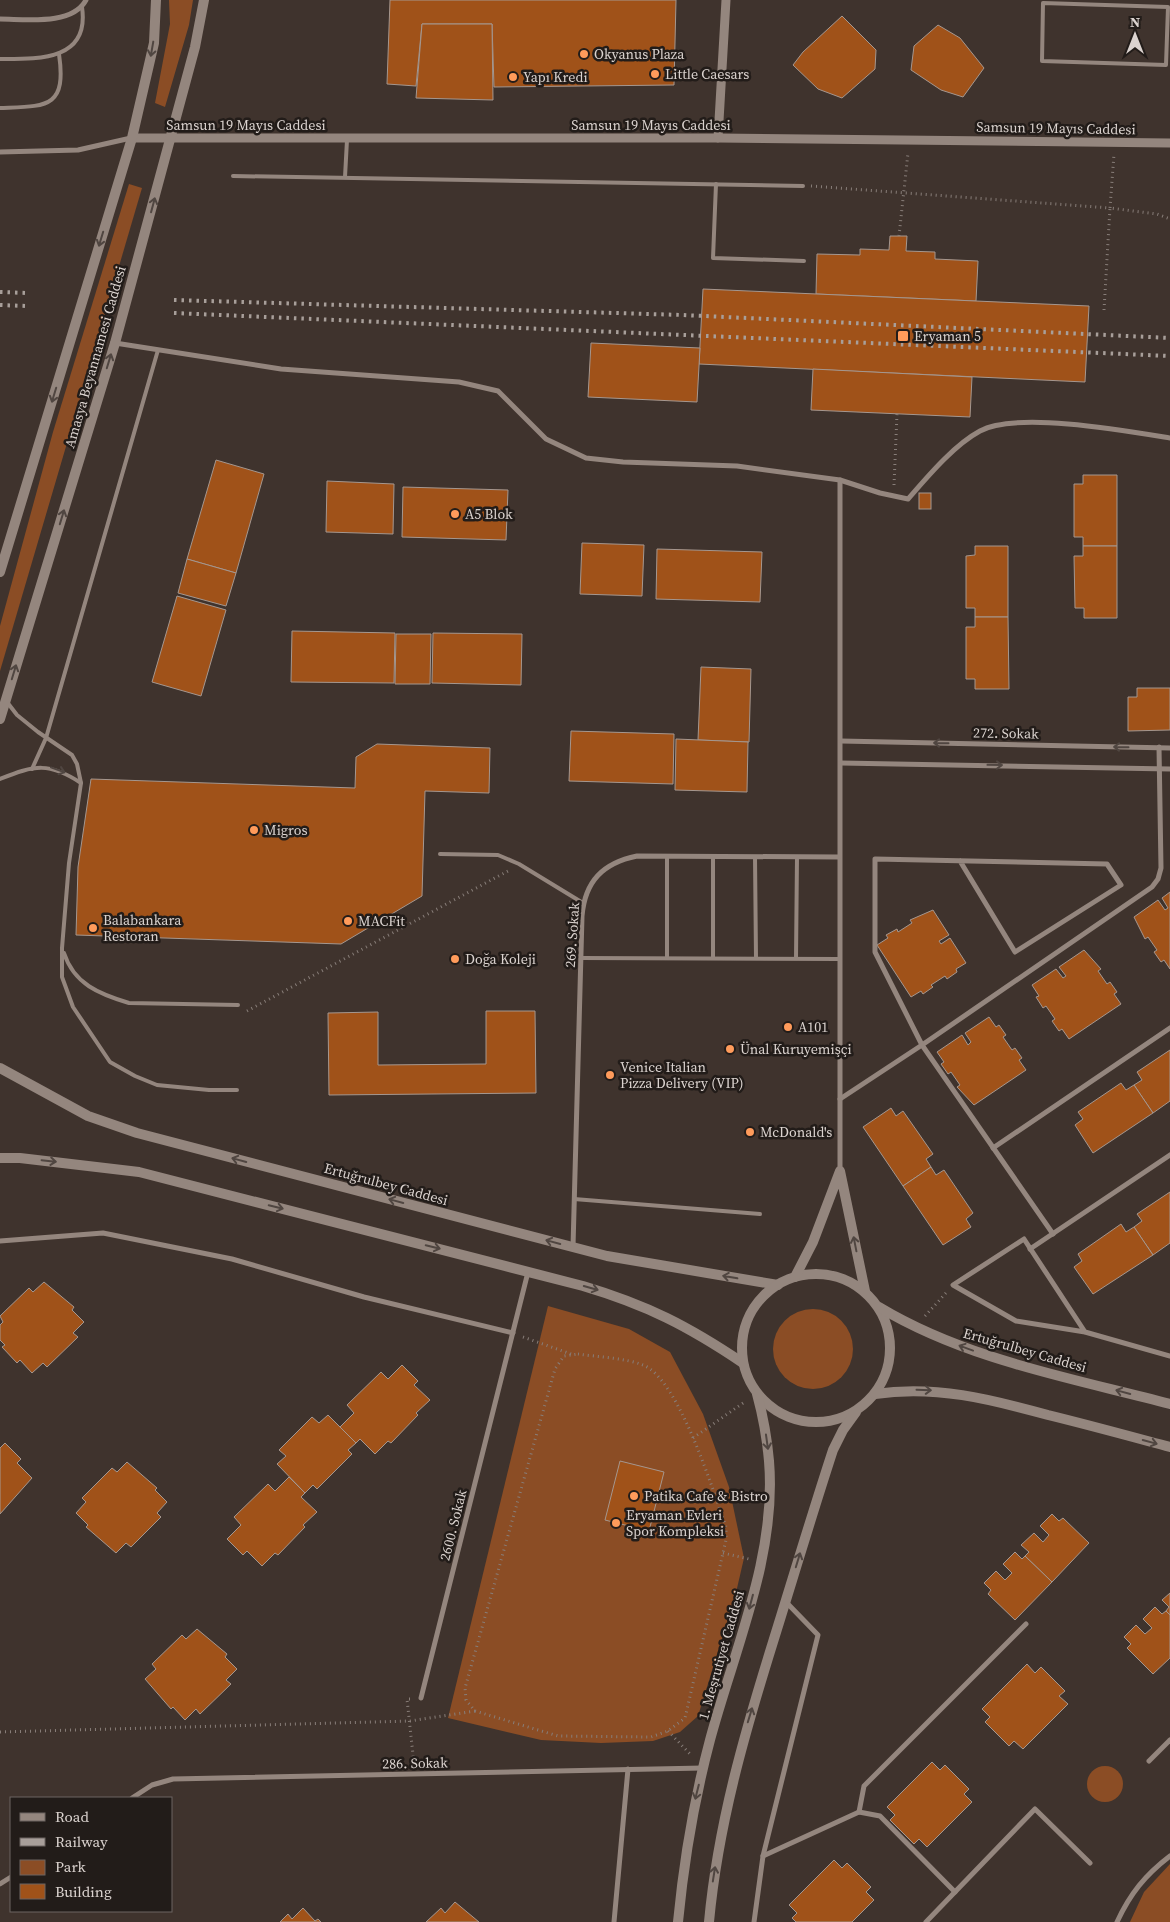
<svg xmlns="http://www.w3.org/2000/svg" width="1170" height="1922" viewBox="0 0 1170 1922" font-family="'Source Serif 4',serif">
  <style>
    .green { fill: #8b4d25 }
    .building { fill: #a05219; stroke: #a5978f }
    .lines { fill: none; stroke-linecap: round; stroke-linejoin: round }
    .path { stroke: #887e79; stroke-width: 3; stroke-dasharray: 1 4; stroke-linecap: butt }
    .service { stroke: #94867e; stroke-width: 4 }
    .minor { stroke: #94867e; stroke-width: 5 }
    .tertiary { stroke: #94867e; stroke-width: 9 }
    .secondary { stroke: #94867e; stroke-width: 10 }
    .rail { stroke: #a89f9a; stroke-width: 4; stroke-dasharray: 2.5 5; stroke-linecap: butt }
    .oneway { stroke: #504641 }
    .poi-dot { fill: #ff9b5b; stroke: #221c19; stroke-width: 2 }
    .labels { text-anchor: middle; stroke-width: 5; stroke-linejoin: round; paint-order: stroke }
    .poi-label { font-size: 14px; fill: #dbd3cf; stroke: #221c19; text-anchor: start }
    .street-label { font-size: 14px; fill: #dbd3cf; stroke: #221c19 }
  </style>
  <rect width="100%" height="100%" fill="#3f332d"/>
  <g class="green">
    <polygon points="169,0 193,0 189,25 165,107 155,103 170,24"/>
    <polygon points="129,184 142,188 0,671 0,626 53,432"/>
    <polygon points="548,1306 629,1329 670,1352 703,1414 729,1487 744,1558 735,1597 698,1716 680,1732 653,1741 601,1743 541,1740 448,1718"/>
    <circle cx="813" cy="1349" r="40"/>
    <circle cx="1105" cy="1784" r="18"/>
    <polygon points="1170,1864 1170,1922 1130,1922 1144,1892"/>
  </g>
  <g class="building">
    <polygon points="390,0 676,0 674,85 494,87 492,24 422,24 416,86 387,84"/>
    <polygon points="842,16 876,50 875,69 842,98 818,89 793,65 803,52"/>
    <polygon points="422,24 492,24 493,100 416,98"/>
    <polygon points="938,25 960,38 984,68 963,97 941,90 911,70 914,46"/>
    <polygon points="890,236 907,236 906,251 935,252 935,259 978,261 976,301 816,294 817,254 860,255 860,249 889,250"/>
    <polygon points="703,289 1089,306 1085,382 699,364"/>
    <polygon points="591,343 700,348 697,402 588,397"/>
    <polygon points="813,369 972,377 970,417 811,410"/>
    <polygon points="216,460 264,474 236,573 187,559"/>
    <polygon points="1083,475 1117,475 1117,546 1083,546 1083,537 1074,537 1074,484 1083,484"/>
    <polygon points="327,481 394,484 393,534 326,532"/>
    <polygon points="403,487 508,490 506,540 402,537"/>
    <rect x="919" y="493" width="12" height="16"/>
    <polygon points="582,543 644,545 642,596 580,594"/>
    <polygon points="975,546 1008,546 1008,617 975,617 975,608 966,608 966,556 975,555"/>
    <polygon points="1083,546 1117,546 1117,618 1084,618 1084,608 1075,608 1074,556 1083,556"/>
    <polygon points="657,549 762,552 760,602 656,599"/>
    <polygon points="187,559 236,573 226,606 178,593"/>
    <polygon points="177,596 226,610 201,696 152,682"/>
    <polygon points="975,617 1008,617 1009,689 975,689 975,679 966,679 966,627 975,627"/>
    <polygon points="292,631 395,633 394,683 291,682"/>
    <polygon points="433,633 522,634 521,685 432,683"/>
    <polygon points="396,634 431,634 430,684 395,684"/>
    <polygon points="701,667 751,669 749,742 698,740"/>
    <polygon points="1137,688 1170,688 1170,730 1128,731 1128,697 1137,697"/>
    <polygon points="571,731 674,734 673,784 569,781"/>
    <polygon points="676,739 748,742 747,792 675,790"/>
    <polygon points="377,744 490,748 489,793 425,791 422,896 341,944 76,935 78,867 91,779 355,788 356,757"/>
    <polygon points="1170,892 1170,969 1164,960 1161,962 1154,952 1157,950 1148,937 1145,939 1134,917 1158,900 1165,910 1168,908 1162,898"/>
    <polygon points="933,910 949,935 939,941 941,944 950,938 966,963 956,969 957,972 947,979 945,976 931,985 933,987 923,994 921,991 911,997 877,945 888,938 886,935 897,929 898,932 912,923 910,920"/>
    <polygon points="1084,950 1101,969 1098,971 1107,984 1110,982 1117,992 1114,994 1121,1004 1069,1039 1062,1029 1059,1031 1052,1021 1055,1019 1046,1006 1043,1008 1036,997 1039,996 1032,985 1056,969 1063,978 1066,976 1059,967"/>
    <polygon points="486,1011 535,1011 536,1093 329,1095 328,1013 378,1012 378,1065 486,1064"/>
    <polygon points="989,1017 996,1027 999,1025 1006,1035 1003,1037 1012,1050 1015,1048 1022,1058 1019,1060 1026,1070 974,1105 957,1087 960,1085 951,1072 948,1074 941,1064 944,1062 937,1052 962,1035 968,1045 971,1042 965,1033"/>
    <polygon points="1170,1050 1170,1101 1153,1113 1134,1085 1142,1080 1137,1072"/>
    <polygon points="1121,1083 1126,1090 1134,1085 1153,1113 1093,1153 1075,1125 1083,1119 1078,1112"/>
    <polygon points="891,1108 896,1116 903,1111 933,1154 926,1159 931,1167 903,1186 863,1127"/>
    <polygon points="931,1167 936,1175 944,1170 973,1213 966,1219 971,1227 943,1245 903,1186"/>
    <polygon points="1170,1192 1170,1243 1153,1255 1134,1227 1142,1221 1137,1214"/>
    <polygon points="1121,1224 1126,1232 1134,1227 1153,1255 1093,1294 1074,1267 1082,1261 1078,1254"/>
    <polygon points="44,1282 74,1307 72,1310 84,1322 73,1333 78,1337 47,1367 43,1363 32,1373 20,1360 17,1363 2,1347 5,1345 0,1340 0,1325 3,1322 0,1316 29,1288 33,1292"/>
    <polygon points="402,1365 418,1381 414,1385 430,1400 416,1413 418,1415 391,1443 388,1441 375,1454 360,1439 356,1443 340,1427 354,1413 347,1405 381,1372 388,1379"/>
    <polygon points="328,1415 356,1443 348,1450 352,1454 317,1489 313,1485 305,1493 277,1464 286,1456 279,1450 312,1417 319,1423"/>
    <polygon points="5,1443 21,1459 17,1463 32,1478 0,1514 0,1448"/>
    <polygon points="620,1461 664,1472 649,1531 605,1520"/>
    <polygon points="127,1462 157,1488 155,1490 167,1502 157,1513 161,1517 131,1547 126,1543 116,1553 86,1527 88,1525 76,1513 86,1502 82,1498 112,1468 117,1472"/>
    <polygon points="289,1477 305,1493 301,1497 317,1512 303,1525 305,1527 278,1555 275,1553 262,1566 247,1551 243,1555 227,1539 241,1525 234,1517 268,1484 275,1491"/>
    <polygon points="1052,1514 1059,1521 1063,1518 1089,1543 1052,1582 1025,1556 1029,1552 1021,1545 1034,1533 1043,1542 1049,1535 1040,1526"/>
    <polygon points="1015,1552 1022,1559 1025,1556 1052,1582 1015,1620 988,1594 991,1590 984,1583 996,1571 1005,1580 1012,1573 1003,1564"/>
    <polygon points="1170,1593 1170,1615 1166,1611 1169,1607 1162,1600"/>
    <polygon points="1155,1607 1162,1614 1166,1611 1170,1615 1170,1658 1153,1674 1127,1648 1131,1644 1124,1637 1136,1625 1145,1634 1152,1628 1143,1619"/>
    <polygon points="197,1629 227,1654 225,1657 237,1669 226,1680 231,1684 200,1714 196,1709 185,1720 173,1707 171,1709 145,1679 156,1669 152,1664 182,1635 186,1639"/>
    <polygon points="1027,1664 1035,1673 1041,1667 1065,1691 1059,1696 1068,1704 1023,1749 1014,1741 1009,1746 985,1722 990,1717 982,1709"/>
    <polygon points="932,1762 940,1770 945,1765 969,1789 964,1794 972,1802 927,1847 919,1839 914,1844 890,1820 895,1815 887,1807"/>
    <polygon points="834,1860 842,1868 847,1863 871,1887 866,1892 874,1900 852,1922 796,1922 792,1918 797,1913 789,1905"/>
    <polygon points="455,1902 479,1922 426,1922 441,1908 445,1913"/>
    <polygon points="303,1908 315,1921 318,1919 321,1922 280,1922 288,1914 292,1919"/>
  </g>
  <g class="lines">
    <g class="path">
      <polyline points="811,186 1110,208 1114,154"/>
      <polyline points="899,236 908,153"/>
      <polyline points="1104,310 1110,208 1157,214 1170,219"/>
      <polyline points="894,485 897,414"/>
      <polyline points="247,1011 508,871"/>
      <polyline points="925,1316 946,1293"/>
      <polyline points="523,1337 571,1354"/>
      <path d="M578 1354C598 1357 625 1358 643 1365 679 1379 713 1491 726 1527V1540L685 1718 668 1731 651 1737 558 1736 475 1711 466 1700 465 1688 555 1369 564 1356Z"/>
      <polyline points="693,1438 746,1401"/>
      <polyline points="723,1553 749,1559"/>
      <polyline points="410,1699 407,1699 414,1764"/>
      <polyline points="668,1731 692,1756"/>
      <polyline points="0,1732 410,1721 475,1711"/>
    </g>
    <g class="service">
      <polygon points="1043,3 1168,7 1166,65 1042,61"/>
      <path d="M0 59C38 59 90 61 82 7"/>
      <path d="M0 108C46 106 67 109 59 54"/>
      <polyline points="233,176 803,186"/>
      <polyline points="345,177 347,140"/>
      <polyline points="716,184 713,258 804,261"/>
      <polyline points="7,702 17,715 38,732 72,755 77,764 81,783 69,863 62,948 62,977 73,1007 110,1062 135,1076 157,1085 209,1090 237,1090"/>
      <polyline points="32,769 46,738 158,350"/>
      <path d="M0 779C35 765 49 762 81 783"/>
      <polyline points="440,854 498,855 519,864 583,903"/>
      <polyline points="667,856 667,958"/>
      <polyline points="755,857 756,958"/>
      <path d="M64 953C74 984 99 994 129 1003L238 1005"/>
      <polyline points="581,958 840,959"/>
      <polyline points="713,958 713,857"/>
      <polyline points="796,958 797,857"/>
      <polyline points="574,1199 760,1214"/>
    </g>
    <g class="minor">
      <path d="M0 19C25 19 72 26 86 0"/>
      <polyline points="0,152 78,150 131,138"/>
      <path d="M115 343 281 369 459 382 498 391 546 439 586 458 623 462 737 466 840 480 880 493 908 499C928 476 954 445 980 431 1016 411 1128 431 1170 438"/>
      <polyline points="840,480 840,1171"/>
      <polyline points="841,741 1170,748"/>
      <polyline points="841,763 1170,769"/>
      <polyline points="840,1099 922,1045 875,952 875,859 1107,864 1121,885 1015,952 960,861"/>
      <polyline points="993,1148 1170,1028"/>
      <polyline points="1053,1234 922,1045 1152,887 1158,879 1161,868 1159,747"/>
      <polyline points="0,1241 103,1233 232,1259 364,1297 513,1333"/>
      <path d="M573 1247 582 916C585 881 603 863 637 856L839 857"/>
      <polyline points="1030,1249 1170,1155"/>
      <polyline points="1085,1332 1024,1239 953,1285 1016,1321 1085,1332 1170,1356"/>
      <polyline points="421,1698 528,1272"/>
      <polyline points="1149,1761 1170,1740"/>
      <polyline points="132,1798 152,1785 173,1779 703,1768"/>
      <polyline points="859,1812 864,1786 1026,1624"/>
      <polyline points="763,1856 859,1812 880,1816 955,1892"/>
      <polyline points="0,1884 11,1877"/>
      <polyline points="614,1922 628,1769"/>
      <polyline points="754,1922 763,1856 818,1635 786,1602"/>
      <polyline points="926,1922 1035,1809 1090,1863"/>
      <path d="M1117 1922C1130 1894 1145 1875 1170 1856"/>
    </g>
    <g class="tertiary">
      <polyline points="132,138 718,138 1170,143"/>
      <polyline points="718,138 726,0"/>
    </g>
    <g class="secondary">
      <polyline points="0,572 132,138 154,43 156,0"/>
      <polyline points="0,719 115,343 195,47 204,0"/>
      <polyline points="0,1068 88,1116 137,1133 607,1256 778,1285"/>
      <path d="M0 1158H20L139 1172 583 1286C647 1305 688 1326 743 1363"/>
      <circle cx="816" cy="1348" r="74"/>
      <polyline points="795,1277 813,1242 840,1171 865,1291"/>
      <path d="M879 1307C967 1360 1072 1378 1170 1404"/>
      <path d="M875 1394C935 1385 990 1399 1048 1415 1089 1425 1129 1436 1170 1447"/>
      <path d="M678 1922C684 1860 694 1800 710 1740 734 1650 777 1556 769 1461 767 1438 763 1416 757 1394"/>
      <path d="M709 1922C718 1825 744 1735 773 1642 793 1578 812 1514 833 1450L843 1430 856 1412"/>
    </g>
    <g class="rail">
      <polyline points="0,292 27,293"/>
      <polyline points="174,300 683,315 1170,338"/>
      <polyline points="0,305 26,306"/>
      <polyline points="174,313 1170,356"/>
    </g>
  </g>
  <defs><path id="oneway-shaft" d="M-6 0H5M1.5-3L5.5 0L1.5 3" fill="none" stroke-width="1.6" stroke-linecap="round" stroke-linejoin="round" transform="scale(1.25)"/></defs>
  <g class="oneway">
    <use href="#oneway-shaft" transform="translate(152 49) rotate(100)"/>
    <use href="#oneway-shaft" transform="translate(153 205) rotate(-75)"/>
    <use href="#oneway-shaft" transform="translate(101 239) rotate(107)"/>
    <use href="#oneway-shaft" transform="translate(109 361) rotate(-73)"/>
    <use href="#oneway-shaft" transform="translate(54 395) rotate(107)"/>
    <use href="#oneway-shaft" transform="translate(62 517) rotate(-73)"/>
    <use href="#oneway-shaft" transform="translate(14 672) rotate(-73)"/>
    <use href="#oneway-shaft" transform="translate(941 743) rotate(-179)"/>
    <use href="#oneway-shaft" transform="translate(1121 747) rotate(-179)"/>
    <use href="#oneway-shaft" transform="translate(995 765) rotate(1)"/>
    <use href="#oneway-shaft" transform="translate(58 770) rotate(20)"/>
    <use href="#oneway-shaft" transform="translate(239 1160) rotate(-165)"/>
    <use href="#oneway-shaft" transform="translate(49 1161) rotate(6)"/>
    <use href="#oneway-shaft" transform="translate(396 1201) rotate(-165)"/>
    <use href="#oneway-shaft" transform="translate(276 1207) rotate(14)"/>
    <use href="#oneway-shaft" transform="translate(553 1242) rotate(-165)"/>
    <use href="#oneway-shaft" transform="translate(855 1244) rotate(-101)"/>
    <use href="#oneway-shaft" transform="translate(433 1247) rotate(14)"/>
    <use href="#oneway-shaft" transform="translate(730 1277) rotate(-170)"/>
    <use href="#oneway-shaft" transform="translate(591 1288) rotate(16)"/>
    <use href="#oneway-shaft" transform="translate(966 1348) rotate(-160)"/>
    <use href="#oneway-shaft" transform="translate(924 1390) rotate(2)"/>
    <use href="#oneway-shaft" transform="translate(1123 1392) rotate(-165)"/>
    <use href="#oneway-shaft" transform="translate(767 1442) rotate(82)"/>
    <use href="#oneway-shaft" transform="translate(1150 1442) rotate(15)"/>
    <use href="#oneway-shaft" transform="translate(798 1560) rotate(-73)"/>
    <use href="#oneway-shaft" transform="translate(751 1602) rotate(105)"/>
    <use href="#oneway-shaft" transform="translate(750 1715) rotate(-73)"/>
    <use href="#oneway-shaft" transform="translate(697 1792) rotate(104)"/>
    <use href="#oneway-shaft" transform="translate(714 1874) rotate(-81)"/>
  </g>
  <g class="poi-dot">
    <circle cx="584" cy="54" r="5"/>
    <circle cx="655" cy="74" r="5"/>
    <circle cx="513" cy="77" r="5"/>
    <rect x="897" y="330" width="12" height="12" rx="2.5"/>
    <circle cx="455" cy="514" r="5"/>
    <circle cx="254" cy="830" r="5"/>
    <circle cx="348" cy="921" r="5"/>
    <circle cx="93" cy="928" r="5"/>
    <circle cx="455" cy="959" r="5"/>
    <circle cx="788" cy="1027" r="5"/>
    <circle cx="730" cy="1049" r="5"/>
    <circle cx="610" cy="1075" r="5"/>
    <circle cx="750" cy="1132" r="5"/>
    <circle cx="634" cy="1496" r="5"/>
    <circle cx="616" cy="1523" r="5"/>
  </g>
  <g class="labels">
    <g class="poi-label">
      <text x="594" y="59">Okyanus Plaza</text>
      <text x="665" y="79">Little Caesars</text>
      <text x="523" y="82">Yapı Kredi</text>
      <text x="914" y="341">Eryaman 5</text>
      <text x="465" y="519">A5 Blok</text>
      <text x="264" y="835">Migros</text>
      <text x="103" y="925">Balabankara<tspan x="103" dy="16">Restoran</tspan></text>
      <text x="358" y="926">MACFit</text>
      <text x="465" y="964">Doğa Koleji</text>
      <text x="798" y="1032">A101</text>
      <text x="740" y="1054">Ünal Kuruyemişçi</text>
      <text x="620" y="1072">Venice Italian<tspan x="620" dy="16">Pizza Delivery (VIP)</tspan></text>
      <text x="760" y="1137">McDonald's</text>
      <text x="644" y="1501">Patika Cafe &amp; Bistro</text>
      <text x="626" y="1520">Eryaman Evleri<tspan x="626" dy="16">Spor Kompleksi</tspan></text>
    </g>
    <g class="street-label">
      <text x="246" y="130">Samsun 19 Mayıs Caddesi</text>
      <text x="651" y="130">Samsun 19 Mayıs Caddesi</text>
      <text transform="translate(1056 128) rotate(1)" y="5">Samsun 19 Mayıs Caddesi</text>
      <text transform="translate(95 357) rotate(-74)" y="5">Amasya Beyannamesi Caddesi</text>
      <text transform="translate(1006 733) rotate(1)" y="5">272. Sokak</text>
      <text transform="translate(572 935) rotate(-86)" y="5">269. Sokak</text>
      <text transform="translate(386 1184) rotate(15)" y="5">Ertuğrulbey Caddesi</text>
      <text transform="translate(1025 1350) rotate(16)" y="5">Ertuğrulbey Caddesi</text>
      <text transform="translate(453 1525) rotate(-76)" y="5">2600. Sokak</text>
      <text transform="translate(721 1655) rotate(-74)" y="5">1. Meşrutiyet Caddesi</text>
      <text transform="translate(415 1763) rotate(-1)" y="5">286. Sokak</text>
    </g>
  </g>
  <rect x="10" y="1797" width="162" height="115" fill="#221c19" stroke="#6c6562"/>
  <rect x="20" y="1813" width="25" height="8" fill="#94867e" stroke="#6c6562"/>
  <text x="55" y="1822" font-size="15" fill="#dbd3cf">Road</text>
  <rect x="20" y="1838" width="25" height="8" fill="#a89f9a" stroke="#6c6562"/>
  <text x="55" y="1847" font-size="15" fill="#dbd3cf">Railway</text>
  <rect x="20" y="1860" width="25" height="15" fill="#8b4d25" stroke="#6c6562"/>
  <text x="55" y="1872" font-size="15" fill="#dbd3cf">Park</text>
  <rect x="20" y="1884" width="25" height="15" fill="#a05219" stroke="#6c6562"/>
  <text x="55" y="1897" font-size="15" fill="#dbd3cf">Building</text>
  <g transform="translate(1135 35)" stroke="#221c19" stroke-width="4" paint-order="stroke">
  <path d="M0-4L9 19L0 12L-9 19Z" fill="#dbd3cf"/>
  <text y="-8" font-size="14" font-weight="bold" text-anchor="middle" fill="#dbd3cf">N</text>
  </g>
</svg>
